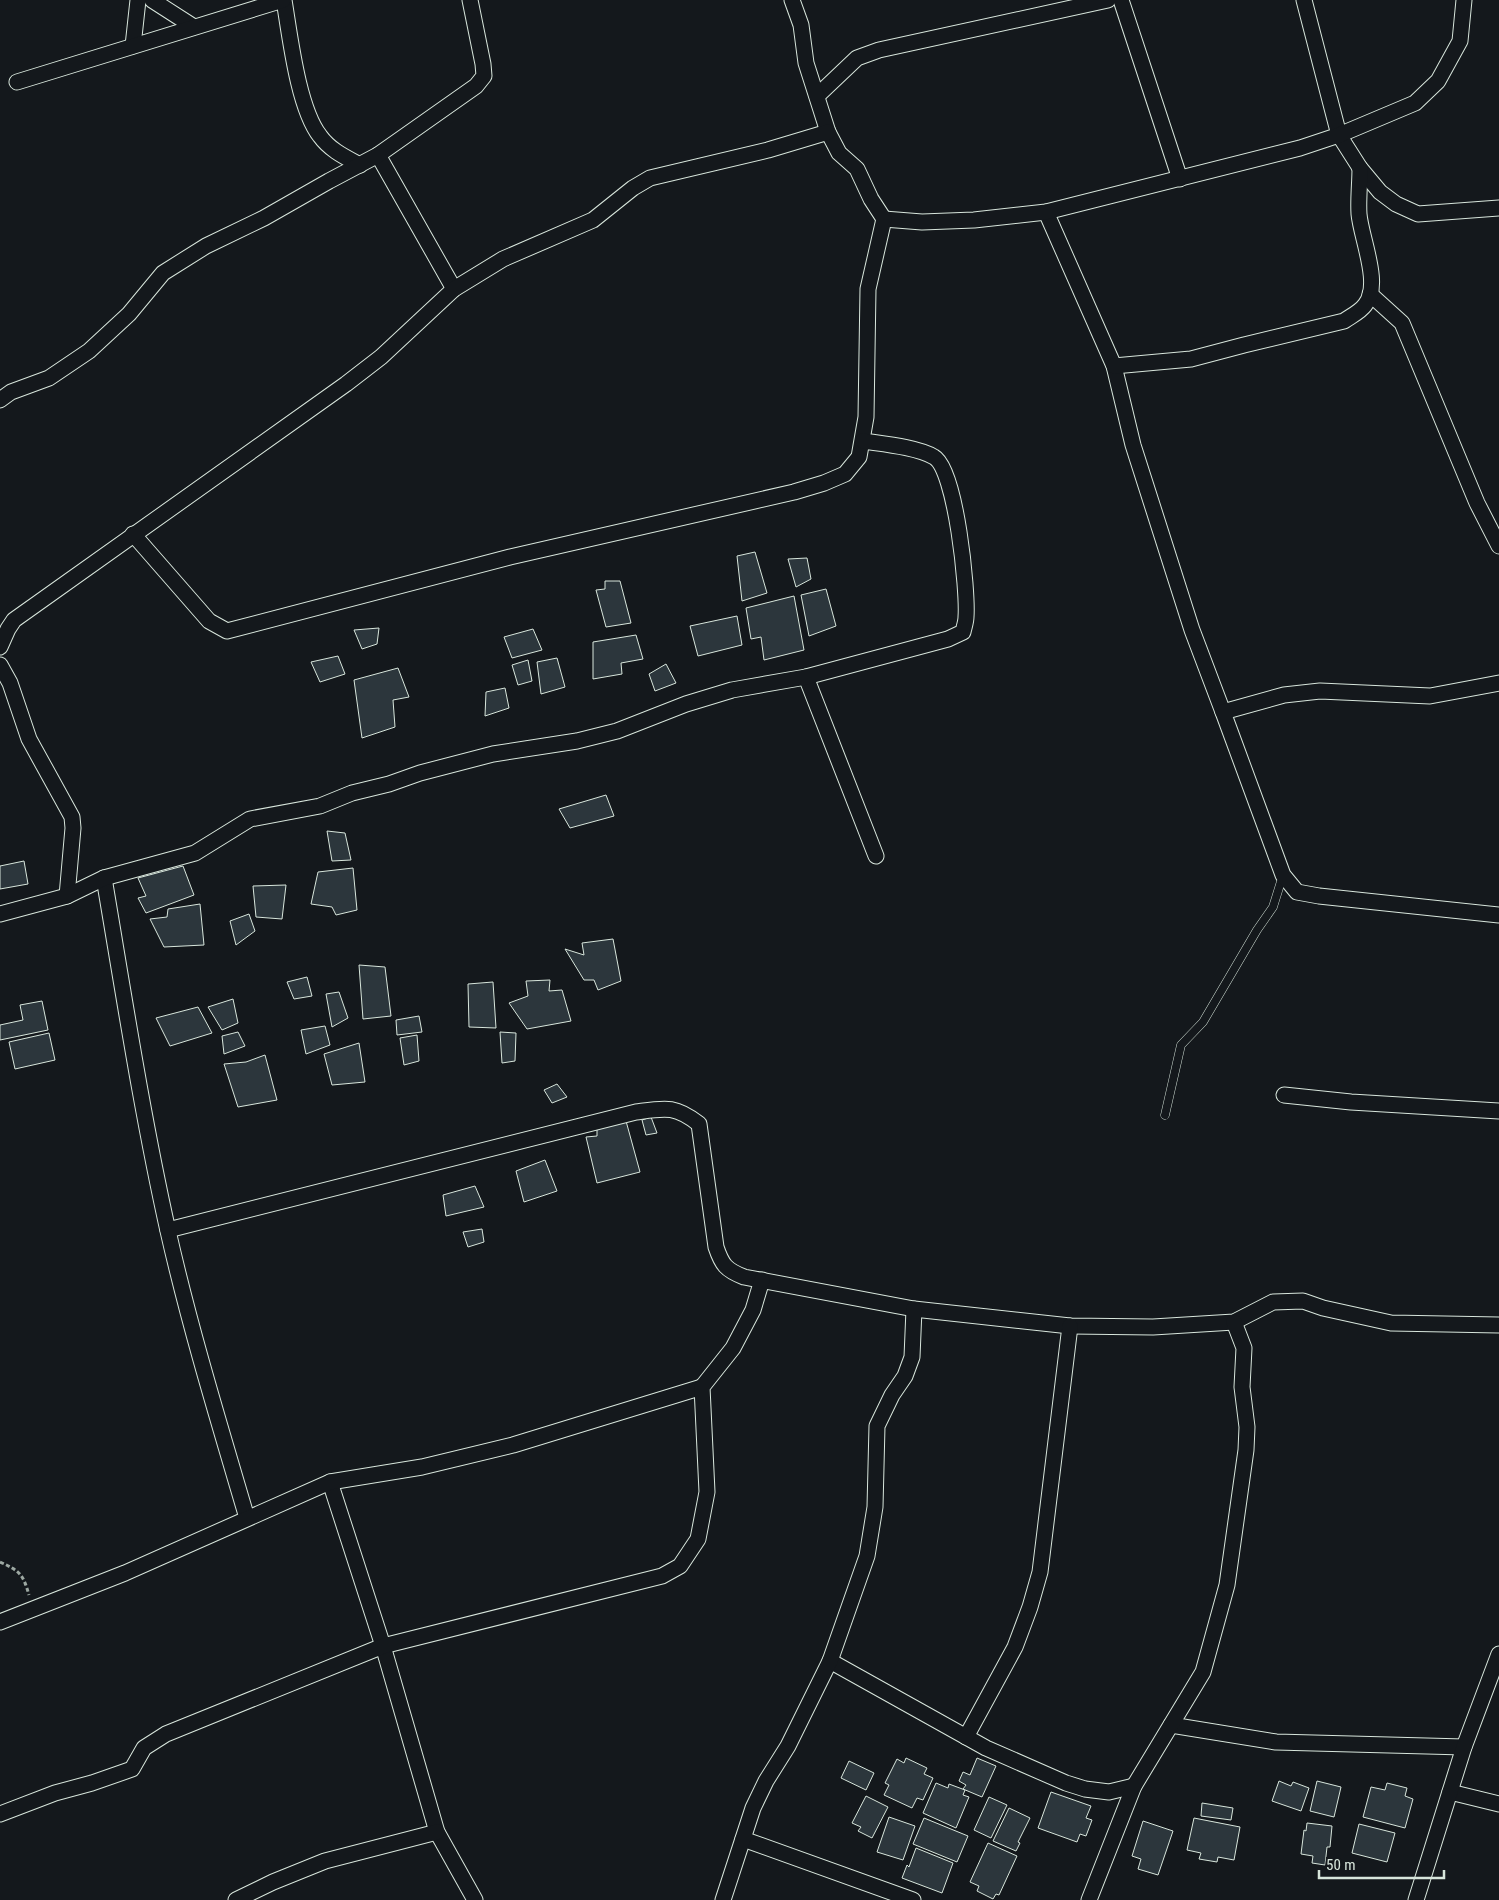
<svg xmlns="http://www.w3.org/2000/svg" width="1499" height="1900" viewBox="0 0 1499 1900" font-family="'Roboto Condensed',sans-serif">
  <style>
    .building { fill: #2c363c; stroke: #d8e6dc }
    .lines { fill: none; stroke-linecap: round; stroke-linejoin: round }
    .lane-casing { stroke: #d8e6dc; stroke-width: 9 }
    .street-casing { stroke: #d8e6dc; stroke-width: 17 }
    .path { stroke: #9da8a2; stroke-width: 3; stroke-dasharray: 4 2.5; stroke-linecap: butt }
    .lane { stroke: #14181c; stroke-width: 8 }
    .street { stroke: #14181c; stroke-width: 15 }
  </style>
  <rect width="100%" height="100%" fill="#14181c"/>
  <g class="building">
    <polygon points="755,552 767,593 742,601 737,556"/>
    <polygon points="807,558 811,579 796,587 788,559"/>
    <polygon points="605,581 620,581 631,623 606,627 596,590 605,589"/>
    <polygon points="826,589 836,626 809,636 801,595"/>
    <polygon points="794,596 804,650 764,660 761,637 751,639 746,608"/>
    <polygon points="737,616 742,645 698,656 690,626"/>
    <polygon points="379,628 377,644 362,649 354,630"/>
    <polygon points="533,629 542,650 512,658 504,637"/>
    <polygon points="636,635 643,659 621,663 622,674 593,679 593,642"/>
    <polygon points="338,656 345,674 320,682 311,662"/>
    <polygon points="557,658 565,687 541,694 537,662"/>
    <polygon points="528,660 532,681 518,685 512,665"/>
    <polygon points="666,664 676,683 655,691 649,674"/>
    <polygon points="398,668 409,697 393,700 395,727 362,738 354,680"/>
    <polygon points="505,688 509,708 485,716 486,692"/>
    <polygon points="606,795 614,816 570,828 559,809"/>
    <polygon points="327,831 345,833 351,860 332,861"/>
    <polygon points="24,861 28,884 0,889 0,866"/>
    <polygon points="183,866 194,895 146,913 138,898 146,896 138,878"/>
    <polygon points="353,868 357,910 336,915 332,907 311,904 318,872"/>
    <polygon points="286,885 282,919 256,917 253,886"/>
    <polygon points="200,904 204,945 164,947 150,919 167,917 168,909"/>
    <polygon points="249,914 255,931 236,945 230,921"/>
    <polygon points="613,939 621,981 598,990 594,980 584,980 565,949 584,955 582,943"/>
    <polygon points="359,965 385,967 391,1016 363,1019"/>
    <polygon points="307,977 312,996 294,999 287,982"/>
    <polygon points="550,980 549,991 562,990 571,1021 527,1029 509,1003 528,996 526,981"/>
    <polygon points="493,982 496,1028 469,1027 468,984"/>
    <polygon points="339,992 348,1018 332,1027 326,994"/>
    <polygon points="233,999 238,1023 222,1030 208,1007"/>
    <polygon points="42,1001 48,1030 0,1040 0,1025 23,1020 20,1005"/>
    <polygon points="198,1007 212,1033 170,1046 156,1018"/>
    <polygon points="419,1016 422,1032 397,1035 396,1020"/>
    <polygon points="325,1026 330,1045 306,1054 301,1030"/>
    <polygon points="238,1032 245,1046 224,1054 222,1036"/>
    <polygon points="500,1032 516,1033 515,1061 502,1063"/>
    <polygon points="49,1033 55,1060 15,1069 9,1042"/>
    <polygon points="417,1035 419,1061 404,1065 400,1038"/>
    <polygon points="359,1043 365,1082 332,1085 324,1054"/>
    <polygon points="265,1055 277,1100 238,1107 224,1064 246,1062"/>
    <polygon points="557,1084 567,1097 552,1103 544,1090"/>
    <polygon points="651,1117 657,1133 646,1135 642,1120"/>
    <polygon points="626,1121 640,1172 597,1183 586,1137 597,1136 597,1128"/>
    <polygon points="545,1160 557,1191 524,1202 516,1171"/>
    <polygon points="475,1186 484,1207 446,1216 443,1195"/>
    <polygon points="482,1229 484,1242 468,1247 463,1232"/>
    <polygon points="906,1758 927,1768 924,1774 933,1778 923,1800 917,1798 912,1808 884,1795 889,1785 885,1783 897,1759 904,1763"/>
    <polygon points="977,1758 996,1766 982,1797 963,1789 966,1785 959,1781 963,1772 970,1775"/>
    <polygon points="849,1761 874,1773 866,1790 841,1778"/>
    <polygon points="1279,1781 1291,1786 1293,1782 1309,1788 1301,1811 1272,1801"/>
    <polygon points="1317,1781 1341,1787 1334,1817 1310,1811"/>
    <polygon points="936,1783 948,1788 949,1784 965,1790 963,1795 969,1797 956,1828 923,1813"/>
    <polygon points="1387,1783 1407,1788 1405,1796 1413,1799 1405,1828 1363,1817 1371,1787 1385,1790"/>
    <polygon points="1051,1792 1091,1806 1086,1818 1092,1820 1086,1836 1080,1834 1077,1842 1038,1828"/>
    <polygon points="866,1796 888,1807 872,1838 858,1831 861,1827 852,1823"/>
    <polygon points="989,1797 1007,1805 991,1838 974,1830"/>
    <polygon points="1202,1803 1233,1808 1231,1820 1201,1816"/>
    <polygon points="1009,1808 1030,1818 1018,1842 1020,1843 1016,1851 993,1841"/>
    <polygon points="889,1817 915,1826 903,1860 877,1852"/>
    <polygon points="924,1818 968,1836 957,1862 913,1844"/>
    <polygon points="1194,1818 1240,1827 1234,1860 1218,1857 1217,1862 1199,1859 1201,1853 1187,1850"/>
    <polygon points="1143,1821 1173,1831 1158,1875 1138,1869 1141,1859 1132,1856"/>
    <polygon points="1307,1823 1332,1826 1330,1847 1327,1847 1325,1865 1312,1863 1313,1856 1301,1854 1304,1830 1306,1831"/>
    <polygon points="1359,1824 1395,1833 1387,1862 1352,1853"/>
    <polygon points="988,1843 1017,1856 999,1895 996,1894 993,1899 977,1891 979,1886 970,1882"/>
    <polygon points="916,1848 953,1863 942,1893 902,1878 907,1865 909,1867"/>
  </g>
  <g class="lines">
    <g class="lane-casing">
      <polyline id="lane" points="1165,1115 1181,1045 1203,1022 1257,930 1273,907 1283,875"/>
    </g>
    <g class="street-casing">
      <g id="street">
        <polyline points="152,0 194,27"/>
        <path d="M284 0C290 36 298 108 320 136 330 150 345 157 360 165"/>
        <polyline points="1121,0 1180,179"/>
        <polyline points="1304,0 1339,135 1360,168 1380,192 1396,204 1418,214 1499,208"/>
        <polyline points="133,46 138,0"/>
        <polyline points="17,82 283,0"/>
        <polyline points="817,96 857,58 879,50 1108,0"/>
        <polyline points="378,155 454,289"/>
        <polyline points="1046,212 1114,366 1133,445 1192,630 1223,712"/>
        <polyline points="884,219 922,222 974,220 1046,212 1300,148 1339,135 1415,103 1438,81 1460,41 1464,0"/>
        <polyline points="1370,294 1402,323 1477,503 1499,546"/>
        <path d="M1114 366 1191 359 1244 345 1344 321C1351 316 1360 312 1365 305 1382 285 1361 238 1359 214 1358 199 1360 183 1360 168"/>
        <polyline points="0,400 11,392 49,378 89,351 129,314 163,273 206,246 264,218 329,181 378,155 476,86 484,76 483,64 470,0"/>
        <polyline points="133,534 209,621 227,631 510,557 794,492 824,483 845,474 859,457 866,417 868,289 884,219 871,199 857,169 839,153 828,132 806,63 801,25 792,0"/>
        <polyline points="0,647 8,629 14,620 346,384 381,357 454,289 503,259 593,220 633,188 650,178 768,150 828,132"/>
        <polyline points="0,665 10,683 29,739 72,817 73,828 67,896"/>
        <polyline points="806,677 876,856"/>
        <polyline points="1499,683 1430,696 1320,691 1284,695 1223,712 1283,875 1297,892 1319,896 1499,915"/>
        <path d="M104 878C124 996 142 1114 168 1231 190 1328 219 1423 247 1518"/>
        <path d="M0 914 67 896 104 878 195 853 250 819 320 806 352 793 389 784 420 773 493 754 577 741 617 731 686 704 732 690 806 677 948 639 963 632C964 627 966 622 966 617 968 591 956 469 934 457 917 447 883 444 863 441"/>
        <polyline points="1284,1095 1351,1102 1499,1111"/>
        <path d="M168 1230 636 1112C665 1108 675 1105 699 1124L716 1247C722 1265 726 1270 744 1277L914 1309 1070 1326 1153 1327 1234 1322 1273 1302 1303 1301 1323 1308 1391 1323 1499 1325"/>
        <polyline points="330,1482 383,1646 437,1832 475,1900"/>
        <polyline points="0,1622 125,1573 330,1482 422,1467 513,1445 702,1387"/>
        <polyline points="830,1661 986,1748 1066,1783 1085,1789 1109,1792 1134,1786"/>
        <polyline points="1171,1725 1276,1742 1464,1747"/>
        <polyline points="966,1737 1015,1647 1030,1607 1040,1572 1070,1326"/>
        <polyline points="1450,1792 1499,1804"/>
        <polyline points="0,1814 55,1793 92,1783 132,1769 144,1748 166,1734 383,1646 662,1576 680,1566 698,1539 707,1492 702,1387 733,1348 753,1310 762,1280"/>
        <polyline points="743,1839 913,1900"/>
        <polyline points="236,1900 273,1882 325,1861 437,1832"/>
        <polyline points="723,1900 753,1808 766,1781 788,1746 830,1661 867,1556 875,1507 877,1426 892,1395 905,1376 912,1357 914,1309"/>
        <polyline points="1089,1900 1134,1786 1203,1672 1227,1585 1246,1450 1247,1427 1242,1387 1244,1348 1234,1322"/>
        <polyline points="1416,1900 1464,1747 1499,1654"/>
      </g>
    </g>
    <path class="path" d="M0 1562C20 1571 23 1574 29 1595"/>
    <use href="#lane" class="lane"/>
    <use href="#street" class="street"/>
  </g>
  <path d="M1319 1870v8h125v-8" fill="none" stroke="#d8e6dc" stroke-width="2.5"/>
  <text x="1326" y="1870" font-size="15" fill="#d8e6dc" stroke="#14181c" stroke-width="4" paint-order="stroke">50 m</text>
</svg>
